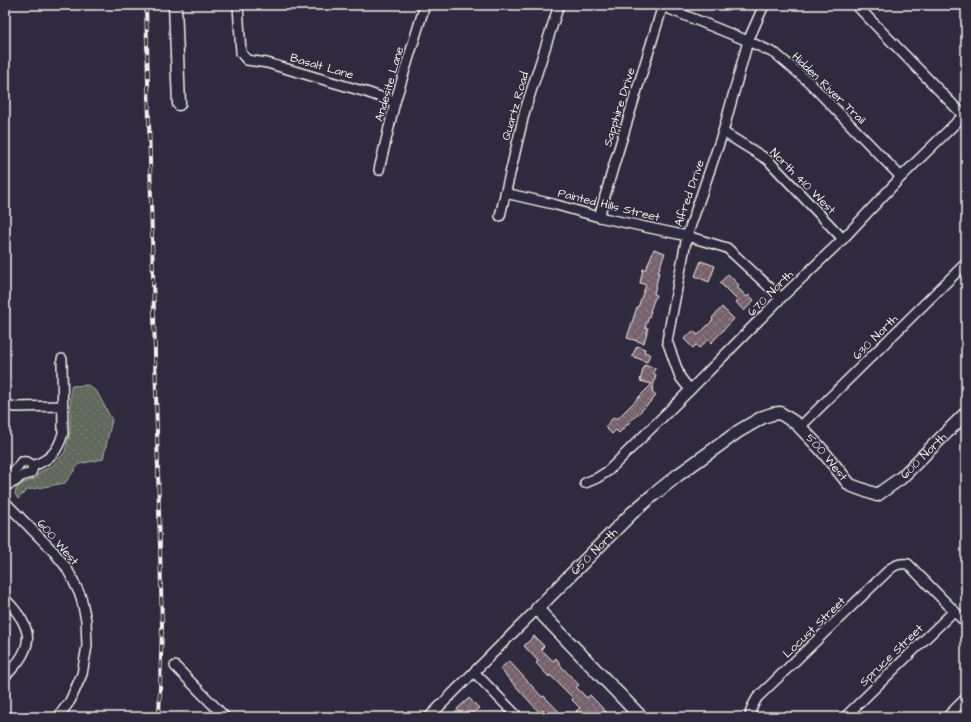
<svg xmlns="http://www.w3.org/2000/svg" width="971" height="722" viewBox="0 0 971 722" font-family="'Architects Daughter',sans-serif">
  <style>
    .grass { fill: url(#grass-dots); stroke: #aaada2 }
    .building { fill: url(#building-cross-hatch); stroke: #f4f1e8 }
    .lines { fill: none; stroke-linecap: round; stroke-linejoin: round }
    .minor-casing { stroke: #f4f1e8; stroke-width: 12 }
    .tertiary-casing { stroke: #f4f1e8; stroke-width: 15 }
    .minor { stroke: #2f2a3d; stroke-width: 9 }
    .tertiary { stroke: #2f2a3d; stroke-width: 12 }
    .rail-casing { stroke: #f4f1e8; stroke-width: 4 }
    .rail { stroke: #2f2a3d; stroke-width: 2.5; stroke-dasharray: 8; stroke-linecap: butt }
    .labels { text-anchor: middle; stroke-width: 3; stroke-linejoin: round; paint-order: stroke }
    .street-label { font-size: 12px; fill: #f4f1e8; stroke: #2f2a3d }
  </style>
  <defs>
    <pattern id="grass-dots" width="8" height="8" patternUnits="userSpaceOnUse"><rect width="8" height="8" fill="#61695c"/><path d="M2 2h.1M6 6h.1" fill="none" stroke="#787f73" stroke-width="1.8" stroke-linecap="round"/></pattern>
    <pattern id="building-cross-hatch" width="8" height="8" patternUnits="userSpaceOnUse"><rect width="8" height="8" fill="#75616c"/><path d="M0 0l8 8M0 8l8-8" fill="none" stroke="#897881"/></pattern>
  </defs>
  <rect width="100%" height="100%" fill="#2f2a3d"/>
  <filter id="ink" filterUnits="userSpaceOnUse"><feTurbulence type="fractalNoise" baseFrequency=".025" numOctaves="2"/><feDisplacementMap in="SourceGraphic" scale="8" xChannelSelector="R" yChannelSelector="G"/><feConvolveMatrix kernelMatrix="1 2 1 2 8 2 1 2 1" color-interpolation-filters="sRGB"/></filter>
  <g filter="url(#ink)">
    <polygon class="grass" points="88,385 97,392 112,420 103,459 79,464 65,483 27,490 18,499 15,494 16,489 23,483 32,480 36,478 40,472 52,466 65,452 70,432 71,386"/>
    <g class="building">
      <polygon points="654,249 665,253 658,272 659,272 654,294 656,295 650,311 651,311 645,328 648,328 644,343 627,338 637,307 638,307 646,285 640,283 643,269 646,269"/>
      <polygon points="701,261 715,266 709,282 695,276"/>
      <polygon points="728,274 739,285 737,287 747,297 749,295 754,300 744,311 736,302 737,300 720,283"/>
      <polygon points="722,307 734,319 711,343 708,340 699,348 696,345 693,348 684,339 693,331 698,335 713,320 712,318"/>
      <polygon points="637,346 645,349 644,352 650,354 647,362 632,356"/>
      <polygon points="644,365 655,368 654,374 656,375 652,392 656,396 619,433 616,430 612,434 605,427 614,417 617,419 652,384 640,381"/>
      <polygon points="534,636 544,646 541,649 553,661 556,658 561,665 561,666 579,685 576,687 587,698 590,695 608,714 605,717 582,717 576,711 580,708 572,700 573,698 550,675 549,677 536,663 538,661 524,646"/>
      <polygon points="509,661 542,697 544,696 564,717 549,717 543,710 540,713 500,669"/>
      <polygon points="469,698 479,708 469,717 464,717 457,709"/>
    </g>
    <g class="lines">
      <g class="minor-casing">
        <g id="minor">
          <polyline points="238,5 241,53 247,60 267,63 366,92 395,102"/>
          <polyline points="856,5 963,115"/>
          <polyline points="662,6 748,41 776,54 810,83 901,177"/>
          <polyline points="723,132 768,160 843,239"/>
          <polyline points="379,170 395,102 425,5"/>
          <polyline points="505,193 553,204 599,217 687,236 727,248 781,298"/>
          <polyline points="500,216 525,110 559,5"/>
          <polyline points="599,217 613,168 663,5"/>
          <polyline points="690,390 680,377 667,341 687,236 723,132 748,41 764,5"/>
          <polyline points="5,405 16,407 62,406"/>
          <polyline points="800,427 966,263"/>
          <path d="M33 466C51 459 58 451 63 433L62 359"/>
          <polyline points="585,483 597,478 608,471 690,390 781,298 843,239 901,177 966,113"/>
          <path d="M7 485 8 477 18 467 21 462C27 461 29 462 33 466"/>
          <path d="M5 486C8 484 11 484 14 482 17 481 19 477 22 476 29 473 32 476 33 466"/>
          <polyline points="5,502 54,552 66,567 73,580 81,597 86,620 87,646 82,674 70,701 58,717"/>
          <path d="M5 599C34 628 36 647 5 676"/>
          <polyline points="175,666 225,717"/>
          <polyline points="474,672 518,717"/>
          <polyline points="429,717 537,609"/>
          <path d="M751 717C749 710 754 704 757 698L891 568C897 564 901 563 908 564L966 623"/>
          <polyline points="845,717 954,611"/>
          <polyline points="947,717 966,698"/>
        </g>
      </g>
      <g class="tertiary-casing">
        <g id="tertiary">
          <polyline points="175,5 179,104"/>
          <path id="s1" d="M641 717 537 609 615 530 632 513 652 496 678 475 739 431 763 417 772 414 780 413 797 424 821 449 850 485 877 495 901 478 966 413"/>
        </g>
      </g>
      <use href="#minor" class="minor"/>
      <use href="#tertiary" class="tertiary"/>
      <g class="rail-casing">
        <polyline id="rail" points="146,5 162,626 159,717"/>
      </g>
      <use href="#rail" class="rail"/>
    </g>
  </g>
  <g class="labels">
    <g class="street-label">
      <text transform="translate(322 66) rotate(16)" y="4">Basalt Lane</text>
      <text transform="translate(389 84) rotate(-74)" y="4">Andesite Lane</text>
      <text transform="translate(829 88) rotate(44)" y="4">Hidden River Trail</text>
      <text transform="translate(515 106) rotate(-74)" y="4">Quartz Road</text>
      <text transform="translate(619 107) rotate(-73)" y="4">Sapphire Drive</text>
      <text transform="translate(803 181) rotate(45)" y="4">North 410 West</text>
      <text transform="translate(689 193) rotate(-71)" y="4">Alfred Drive</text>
      <text transform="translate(609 205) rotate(14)" y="4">Painted Hills Street</text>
      <text transform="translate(770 293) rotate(-45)" y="4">670 North</text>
      <text transform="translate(875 337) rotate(-45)" y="4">630 North</text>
      <text dy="4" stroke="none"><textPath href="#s1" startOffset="656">600 North</textPath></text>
      <text dy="4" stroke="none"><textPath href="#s1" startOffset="530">500 West</textPath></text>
      <text transform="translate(58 542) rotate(49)" y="4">600 West</text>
      <text dy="4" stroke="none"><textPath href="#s1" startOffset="231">650 North</textPath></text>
      <text transform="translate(814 627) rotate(-44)" y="4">Locust Street</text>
      <text transform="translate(891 655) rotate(-44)" y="4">Spruce Street</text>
    </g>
  </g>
  <rect width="971" height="722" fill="none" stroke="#2f2a3d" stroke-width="20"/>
  <rect x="10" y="10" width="951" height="702" fill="none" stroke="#f4f1e8" stroke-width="1.5" filter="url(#ink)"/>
</svg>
